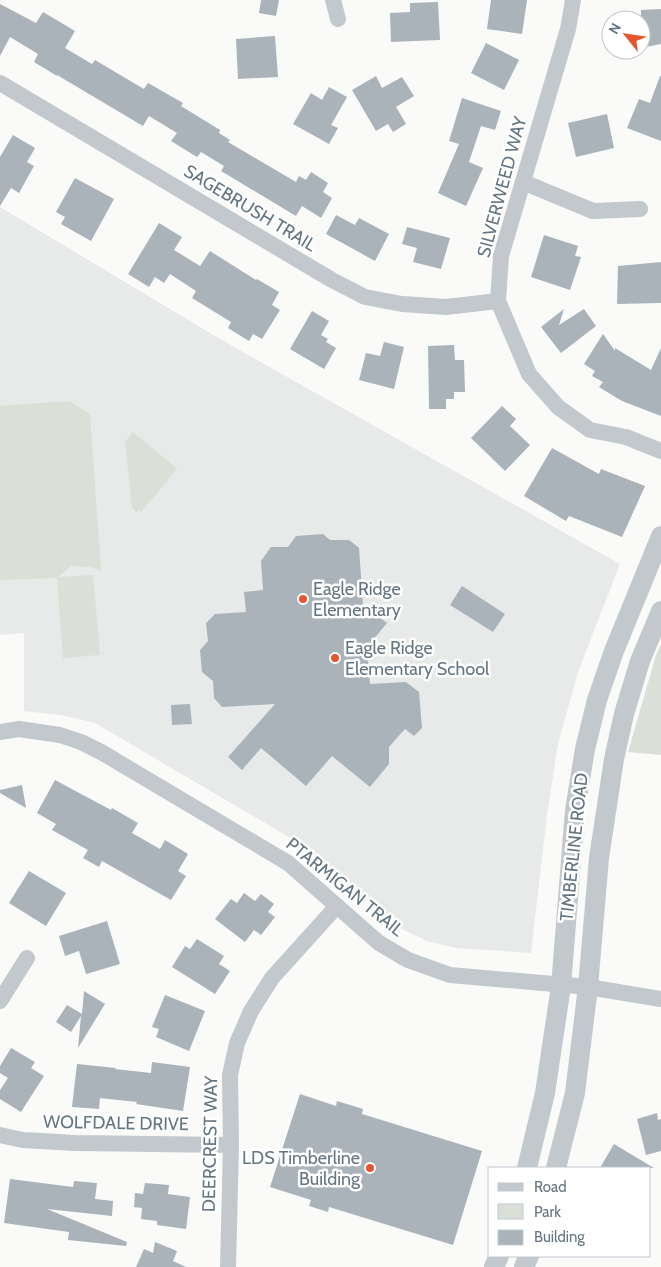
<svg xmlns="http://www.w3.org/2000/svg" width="661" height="1267" viewBox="0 0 661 1267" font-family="Cabin,sans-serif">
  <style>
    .built { fill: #e8e9e9 }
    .green { fill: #dadfd7 }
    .building { fill: #aab3b9 }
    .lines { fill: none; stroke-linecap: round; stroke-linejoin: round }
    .minor { stroke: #c3c8cc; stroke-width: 16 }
    .tertiary { stroke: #c3c8cc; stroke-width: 20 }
    .poi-dot { fill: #e4572e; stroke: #fff; stroke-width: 2 }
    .labels { text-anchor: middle; stroke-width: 5; stroke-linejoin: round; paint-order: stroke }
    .street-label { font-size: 18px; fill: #657683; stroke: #fff }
    .poi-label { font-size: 18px; fill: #657683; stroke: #fff; text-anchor: start }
  </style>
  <rect width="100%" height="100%" fill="#fafaf8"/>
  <polygon class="built" points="0,207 220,339 620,564 578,672 558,744 547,815 531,953 456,948 427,941 402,929 304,846 95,723 61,715 24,711 24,633 0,635"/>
  <g class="green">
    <polygon points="69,401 90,414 101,571 92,567 71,566 58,577 93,575 100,655 63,658 57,578 0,580 0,406"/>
    <polygon points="133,432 177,469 141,512 139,510 136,512 132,508 125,442"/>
    <polygon points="661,644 661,755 628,752 656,655"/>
  </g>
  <g class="building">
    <polygon points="261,0 279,0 276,16 259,13"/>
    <polygon points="491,0 527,0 522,34 487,29"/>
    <polygon points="438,2 440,40 391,42 390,13 410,12 410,3"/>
    <polygon points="0,4 36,23 43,12 75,31 65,48 92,64 95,60 144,89 148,83 183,103 181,106 220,130 219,133 230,140 228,142 296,182 299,176 306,180 311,172 328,183 323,192 332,198 321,218 302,206 296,216 221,171 224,166 201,152 197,157 171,141 177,133 149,116 143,126 57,75 57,76 34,62 38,54 10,37 0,56"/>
    <polygon points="661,9 661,44 641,48 641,10"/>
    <polygon points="275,36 278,77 238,79 236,39"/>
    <polygon points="486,43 519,60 504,90 471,73"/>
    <polygon points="376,76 382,88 402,77 414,96 396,107 406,124 393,132 388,124 376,131 352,90"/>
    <polygon points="660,76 661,76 661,141 627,128 639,99 650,103"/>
    <polygon points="329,87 347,97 331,125 338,128 329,144 293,124 311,93 322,100"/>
    <polygon points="462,98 501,111 495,130 481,126 469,162 483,168 466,206 438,193 459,144 449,141"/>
    <polygon points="607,114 614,148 576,157 568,123"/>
    <polygon points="13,135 35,148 27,162 34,166 19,193 11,188 0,206 0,157"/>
    <polygon points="75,178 114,199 91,241 61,224 65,217 56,212"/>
    <polygon points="336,215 355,225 359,218 389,234 375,261 326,234"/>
    <polygon points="159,223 182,237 174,250 200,266 210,251 256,280 257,279 279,292 272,305 280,310 262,339 253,334 249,341 228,328 231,322 192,298 196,291 170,274 164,283 155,277 149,287 128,274"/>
    <polygon points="407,227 450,238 441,269 413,262 417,248 402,244"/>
    <polygon points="544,235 578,246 575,256 581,257 570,290 531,277"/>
    <polygon points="661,262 661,303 617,304 618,266"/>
    <polygon points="564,309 559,325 584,309 596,326 561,353 541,327"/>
    <polygon points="312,311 329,321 321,335 328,339 326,342 336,348 324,369 290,349"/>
    <polygon points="603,334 615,351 615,348 651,370 661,348 661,416 622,401 599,387 603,382 592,376 595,371 584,364"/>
    <polygon points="384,342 404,347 394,389 359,380 366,353 380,356"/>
    <polygon points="454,345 455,360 464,360 465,392 454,392 454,399 446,399 446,409 429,409 428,346"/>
    <polygon points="502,406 516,419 510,426 530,445 505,471 471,438"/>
    <polygon points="552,448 599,474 601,469 645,486 622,537 569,516 566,521 524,496"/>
    <polygon points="323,534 330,540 349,540 359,548 363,605 387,623 367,647 370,684 406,682 419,692 422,728 414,736 405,729 389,747 389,764 370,787 332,756 306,786 261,748 242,770 228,757 275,704 222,707 214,698 213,681 202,672 200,650 208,641 206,623 215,614 246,612 244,592 263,590 261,561 271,547 288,547 296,536"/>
    <polygon points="462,586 505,614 493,632 450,605"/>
    <polygon points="190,704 192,724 172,725 171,705"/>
    <polygon points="55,780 111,810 112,808 138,823 132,833 160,849 165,840 188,854 178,871 186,876 171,900 102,861 99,867 83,858 88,850 52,830 56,824 37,813"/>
    <polygon points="22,785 26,808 0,793 0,790"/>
    <polygon points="29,871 66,893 46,926 9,903"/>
    <polygon points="244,893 255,901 261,894 274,904 268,912 275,917 261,935 254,930 245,942 215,919 231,899 237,903"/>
    <polygon points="107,921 120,964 86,974 79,951 65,956 59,936"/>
    <polygon points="197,939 224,956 219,964 230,971 215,994 172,967 185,946 190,949"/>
    <polygon points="84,991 105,1004 78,1048 81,1016 71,1032 56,1022 67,1005 82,1014"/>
    <polygon points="165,995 205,1011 189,1051 156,1037 159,1029 152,1027"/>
    <polygon points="11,1048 35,1062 31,1068 44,1076 21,1112 0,1099 0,1090 8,1078 0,1073 0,1066"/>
    <polygon points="152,1062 190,1067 183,1111 136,1104 137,1102 100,1098 99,1109 72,1107 77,1064 116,1068 115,1069 151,1073"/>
    <polygon points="300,1094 336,1106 337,1101 363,1109 362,1114 482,1151 453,1245 329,1207 328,1212 309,1206 311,1200 270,1187"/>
    <polygon points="657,1113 658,1120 661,1119 661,1151 646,1155 637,1119"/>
    <polygon points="614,1144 654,1168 600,1168"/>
    <polygon points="10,1179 73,1187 74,1181 97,1183 95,1199 113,1201 112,1216 47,1209 127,1242 126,1246 68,1240 69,1232 4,1223"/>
    <polygon points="145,1183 169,1185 168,1194 190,1197 186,1229 157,1225 157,1221 141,1219 142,1208 134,1207 135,1193 143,1194"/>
    <polygon points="155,1242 177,1251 173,1261 186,1267 136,1267 144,1249 153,1253"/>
  </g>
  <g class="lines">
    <g class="minor">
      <polyline points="333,0 338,19"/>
      <polyline points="573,0 568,29 501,256 498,301 529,374 558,407 590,430 626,437 661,451"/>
      <polyline points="0,83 332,280 365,297 402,304 446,307 498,301"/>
      <polyline points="523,182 593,211 640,209"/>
      <polyline points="0,732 19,729 60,735 81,742 101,752 288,863 379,943 408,960 450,975 588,987 661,999"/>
      <polyline points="0,1001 27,958"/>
      <polyline points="0,1135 23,1140 75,1143 231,1145"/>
      <polyline points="228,1267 231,1145 230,1075 237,1043 251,1011 272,978 337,906"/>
    </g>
    <g class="tertiary">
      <polyline points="527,1168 545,1093 561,986 575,810 585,749 597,700 614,651 661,536"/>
      <polyline points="556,1168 575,1093 588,987 599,858 614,759 624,714 640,661 661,611"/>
      <polyline points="494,1267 499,1256"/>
      <polyline points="524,1267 529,1256"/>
    </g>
  </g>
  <g class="poi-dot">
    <circle cx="303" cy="599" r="5"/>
    <circle cx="335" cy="658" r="5"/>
    <circle cx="370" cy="1168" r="5"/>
  </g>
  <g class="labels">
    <g class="street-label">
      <text transform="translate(502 187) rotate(-75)" y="6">SILVERWEED WAY</text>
      <text transform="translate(250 208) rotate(31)" y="6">SAGEBRUSH TRAIL</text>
      <text transform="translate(574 847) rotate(-84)" y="6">TIMBERLINE ROAD</text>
      <text transform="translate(345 887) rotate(39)" y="6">PTARMIGAN TRAIL</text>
      <text transform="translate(116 1123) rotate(1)" y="6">WOLFDALE DRIVE</text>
      <text transform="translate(210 1144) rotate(-89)" y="6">DEERCREST WAY</text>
    </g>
    <g class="poi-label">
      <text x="313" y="595">Eagle Ridge<tspan x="313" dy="21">Elementary</tspan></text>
      <text x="345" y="654">Eagle Ridge<tspan x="345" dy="21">Elementary School</tspan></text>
      <text x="360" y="1164" text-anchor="end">LDS Timberline<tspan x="360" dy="21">Building</tspan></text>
    </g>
  </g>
  <rect x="488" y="1167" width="162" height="90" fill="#ffffff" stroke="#c1c8cd"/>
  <rect x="498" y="1183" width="25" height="8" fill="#c3c8cc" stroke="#c1c8cd"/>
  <text x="534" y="1192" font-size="15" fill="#657683">Road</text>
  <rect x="498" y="1204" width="25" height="15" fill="#dadfd7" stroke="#c1c8cd"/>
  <text x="534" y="1217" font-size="15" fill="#657683">Park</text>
  <rect x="498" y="1230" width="25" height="15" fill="#aab3b9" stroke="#c1c8cd"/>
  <text x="534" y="1242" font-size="15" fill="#657683">Building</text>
  <g transform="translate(626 35) rotate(300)"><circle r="24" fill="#ffffff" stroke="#c1c8cd"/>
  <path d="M0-4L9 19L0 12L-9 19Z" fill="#e4572e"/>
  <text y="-8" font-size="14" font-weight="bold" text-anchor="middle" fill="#657683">N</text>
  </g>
</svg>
